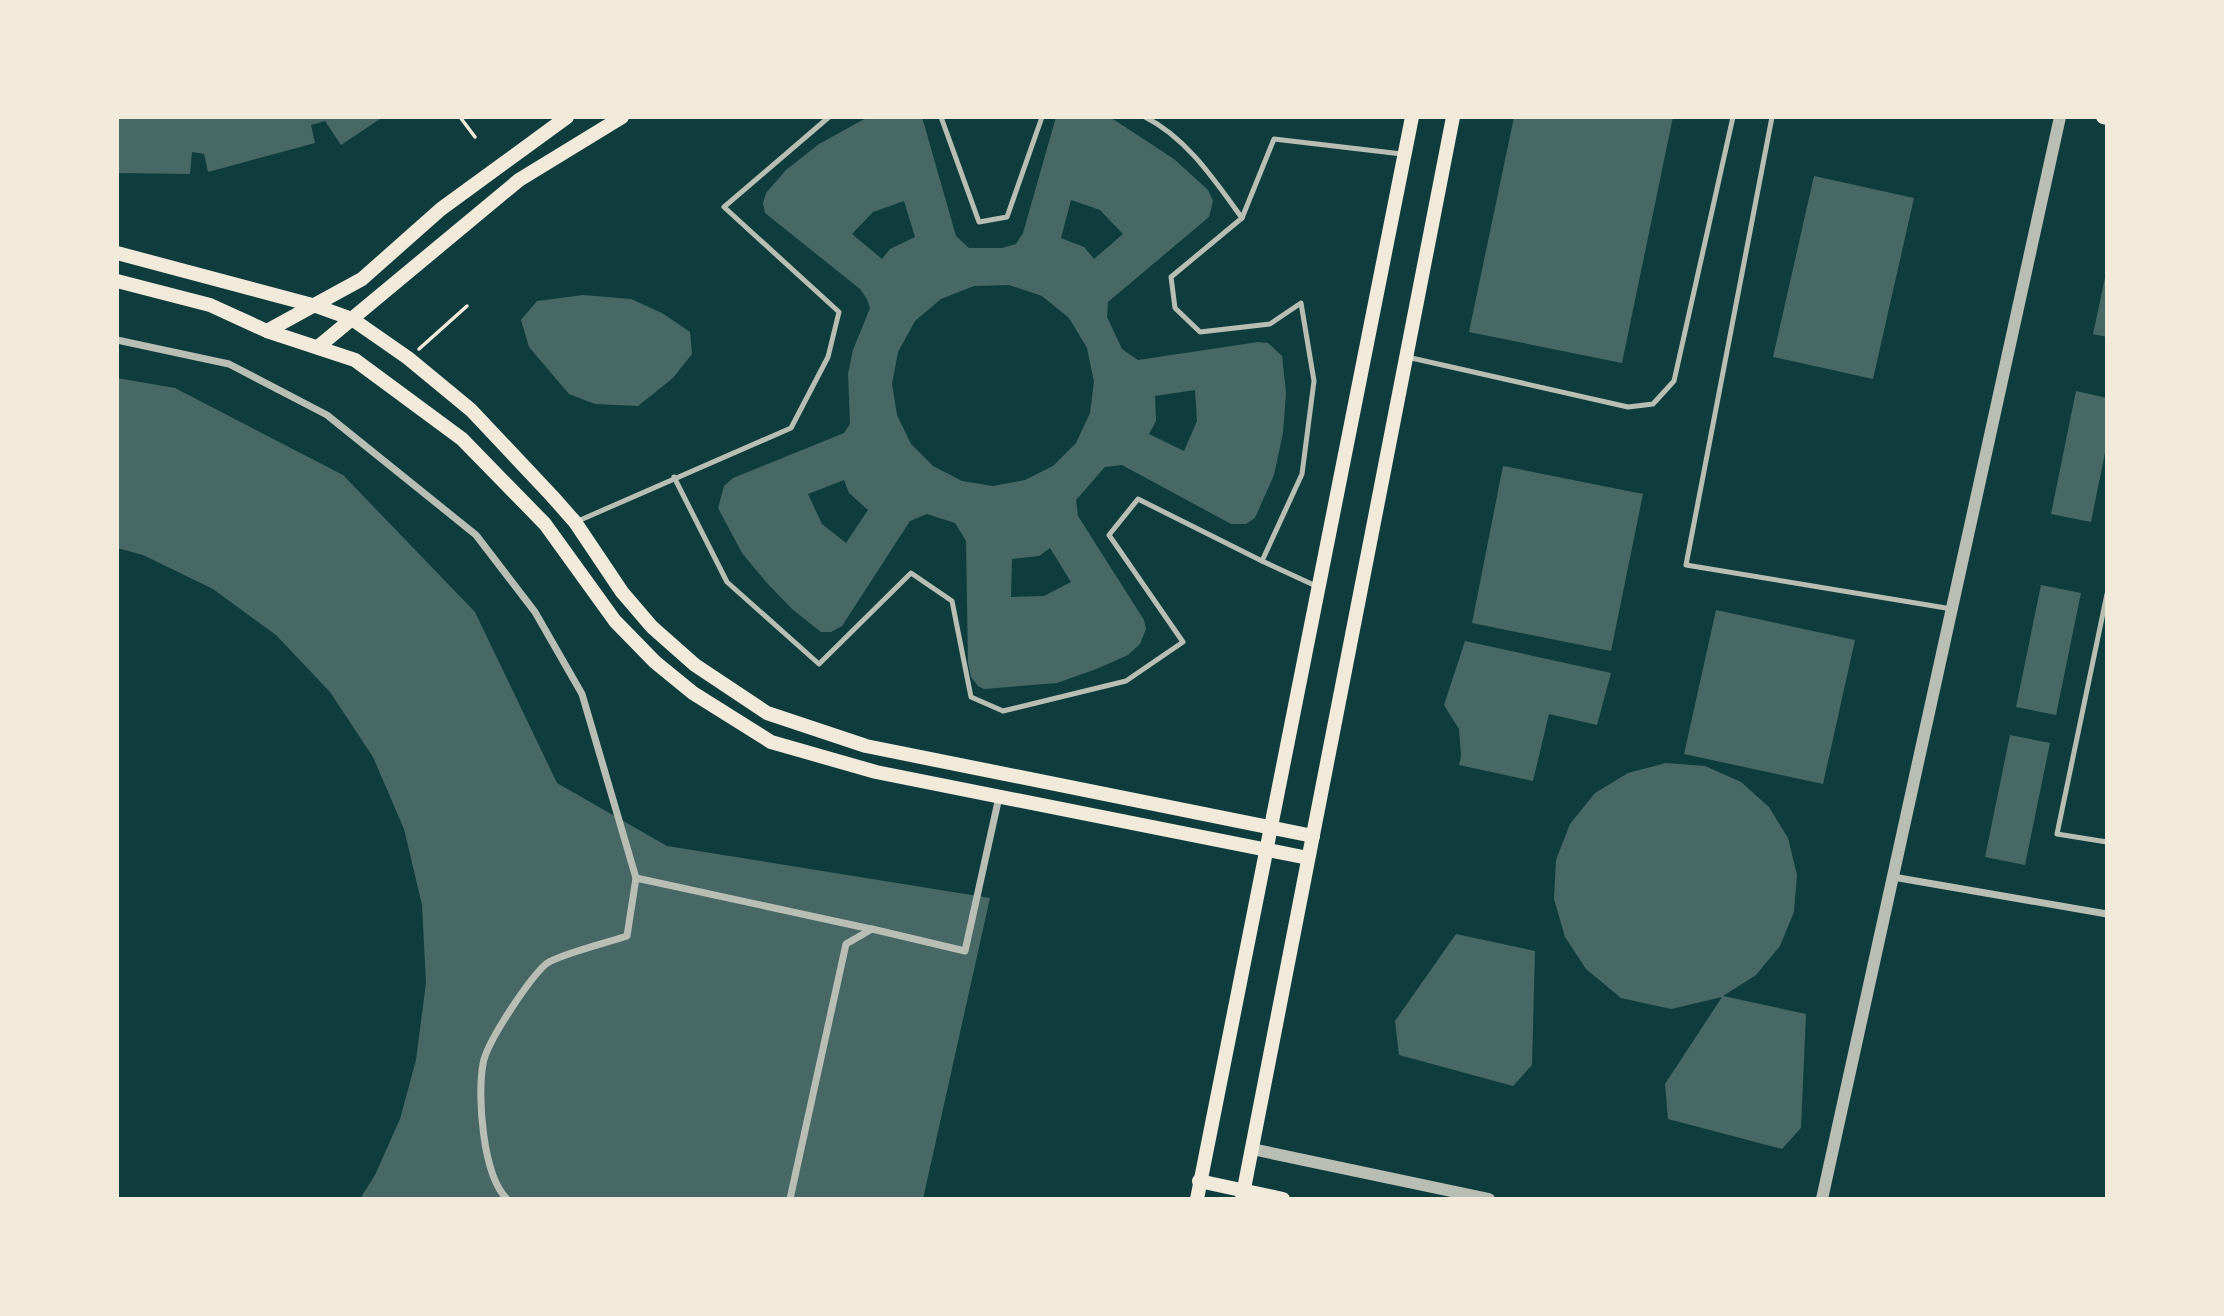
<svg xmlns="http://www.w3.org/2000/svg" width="2224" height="1316" viewBox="0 0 2224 1316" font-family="'Noto Sans',sans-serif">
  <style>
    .building { fill: #486865; fill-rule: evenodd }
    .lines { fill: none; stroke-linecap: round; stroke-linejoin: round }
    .path { stroke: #f1e9da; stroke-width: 3.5 }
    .service { stroke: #b8beb3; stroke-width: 5 }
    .minor { stroke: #b8beb3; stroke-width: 7 }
    .tertiary { stroke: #b8beb3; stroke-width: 12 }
    .secondary { stroke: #f1e9da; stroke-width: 14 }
  </style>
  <rect width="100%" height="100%" fill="#0f3d3e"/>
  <g class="building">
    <polygon points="117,117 383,117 341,145 325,121 311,125 315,143 208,172 204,154 192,152 190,174 117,173"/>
    <path d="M868 117H922L956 236 969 248H1002L1016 244 1023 233 1056 117H1109L1116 121 1174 159 1208 190 1213 201 1209 217 1108 302 1107 317 1122 349 1138 360 1258 342 1268 343 1282 356 1286 393 1283 433 1274 475 1255 518 1246 524H1231L1122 465 1105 467 1076 500 1078 516 1144 620 1146 629 1140 644 1128 655 1099 668 1057 683 984 689 978 686 971 677 968 663 966 541 955 523 927 514 910 521 842 626 831 632H821L792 609 767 583 742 553 718 508 724 486 733 478 844 433 850 424 848 374 853 350 870 308 867 299 860 289 765 213 763 203 766 193 786 170 819 144ZM1071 200 1100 210 1123 234 1094 259 1084 247 1061 238ZM904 201 915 237 890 249 882 259 852 234 873 212ZM1009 285 1042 296 1069 318 1087 348 1094 382 1090 413 1076 443 1053 466 1025 480 993 486 962 481 933 466 911 444 897 415 892 384 898 352 915 321 941 299 974 286ZM1195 390 1197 421 1184 451 1149 434 1156 421 1155 396ZM844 480 849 493 868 510 846 543 822 524 808 494ZM1050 548 1071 582 1044 596 1011 597 1012 559 1039 556Z"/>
    <polygon points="1514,117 1673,117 1622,363 1469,332"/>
    <polygon points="1814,176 1914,198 1873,379 1773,357"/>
    <polygon points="2106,273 2107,273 2107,337 2093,334"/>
    <polygon points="583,295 631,299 662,313 690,332 692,354 673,378 638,406 595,404 569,394 529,347 521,320 537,301"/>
    <polygon points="117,378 175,388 343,475 475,612 557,783 667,846 990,898 923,1199 360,1199 375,1175 400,1119 416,1060 426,983 422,905 404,829 373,757 330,692 276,635 213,589 143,555 117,548"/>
    <polygon points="2076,391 2107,398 2107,443 2091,522 2051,514"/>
    <polygon points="1503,466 1643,494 1611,651 1472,623"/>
    <polygon points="2041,585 2081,593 2056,715 2016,707"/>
    <polygon points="1716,610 1855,640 1823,784 1684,754"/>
    <polygon points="1465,641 1611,673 1597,725 1549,714 1533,781 1459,765 1461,756 1459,729 1444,705"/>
    <polygon points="2010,735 2050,743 2025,865 1985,857"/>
    <polygon points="1666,763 1705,766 1741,782 1769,807 1788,838 1797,875 1794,912 1780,946 1756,975 1723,996 1806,1014 1801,1128 1782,1149 1668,1119 1665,1084 1722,997 1671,1009 1621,998 1586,969 1565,937 1554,899 1556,860 1570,824 1595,793 1628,773"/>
    <polygon points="1456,934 1535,951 1532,1065 1513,1086 1399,1055 1395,1021"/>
  </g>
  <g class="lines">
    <g class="path">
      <polyline points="460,117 475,137"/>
      <polyline points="419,349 467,306"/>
    </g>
    <g class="service">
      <polyline points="941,117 979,222 1007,217 1042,117"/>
      <polyline points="1772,117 1686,565 1952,609"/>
      <polyline points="1242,218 1274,139 1402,154"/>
      <polyline points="1407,357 1628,407 1653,404 1674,381 1733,117"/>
      <path d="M674 477 727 582 819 664 911 573 952 601 971 697 1003 711 1126 681 1183 642 1109 535 1138 499 1262 561 1302 474 1314 381 1301 303 1270 324 1200 332 1175 308 1171 277 1242 218C1215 181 1187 138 1145 117"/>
      <polyline points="578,521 791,428 828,357 839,312 724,207 829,117"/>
      <polyline points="1262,561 1316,586"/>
      <polyline points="2107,594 2057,834 2107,842"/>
    </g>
    <g class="minor">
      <path d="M117 340 229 364 327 415 476 535 535 612 582 694 636 878 627 936C610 942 557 955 546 964 529 979 486 1043 483 1064 477 1097 483 1176 507 1199"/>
      <polyline points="1893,877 2107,914"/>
      <polyline points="636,878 871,929"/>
      <polyline points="790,1199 846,944 872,929 965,951 999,797"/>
    </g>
    <g class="tertiary">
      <polyline points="1252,1149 1489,1199"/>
      <polyline points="1822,1199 2060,117"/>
    </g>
    <g class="secondary">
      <polyline points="2103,117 2107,118"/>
      <polyline points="117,253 316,306 352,319 408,358 471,410 552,496 575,522 622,592 652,627 695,665 767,713 866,746 1313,836"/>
      <polyline points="117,281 210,305 267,331 355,360 462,439 545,524 615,621 655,662 693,693 771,742 876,772 1308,858"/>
      <polyline points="267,331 362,279 441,209 567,117"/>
      <polyline points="318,347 519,180 622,117"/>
      <polyline points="1199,1181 1283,1199"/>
      <polyline points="1197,1199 1412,117"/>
      <polyline points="1242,1199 1453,117"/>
    </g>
  </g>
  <rect width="2224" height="1316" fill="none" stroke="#f1e9da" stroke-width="238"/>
</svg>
